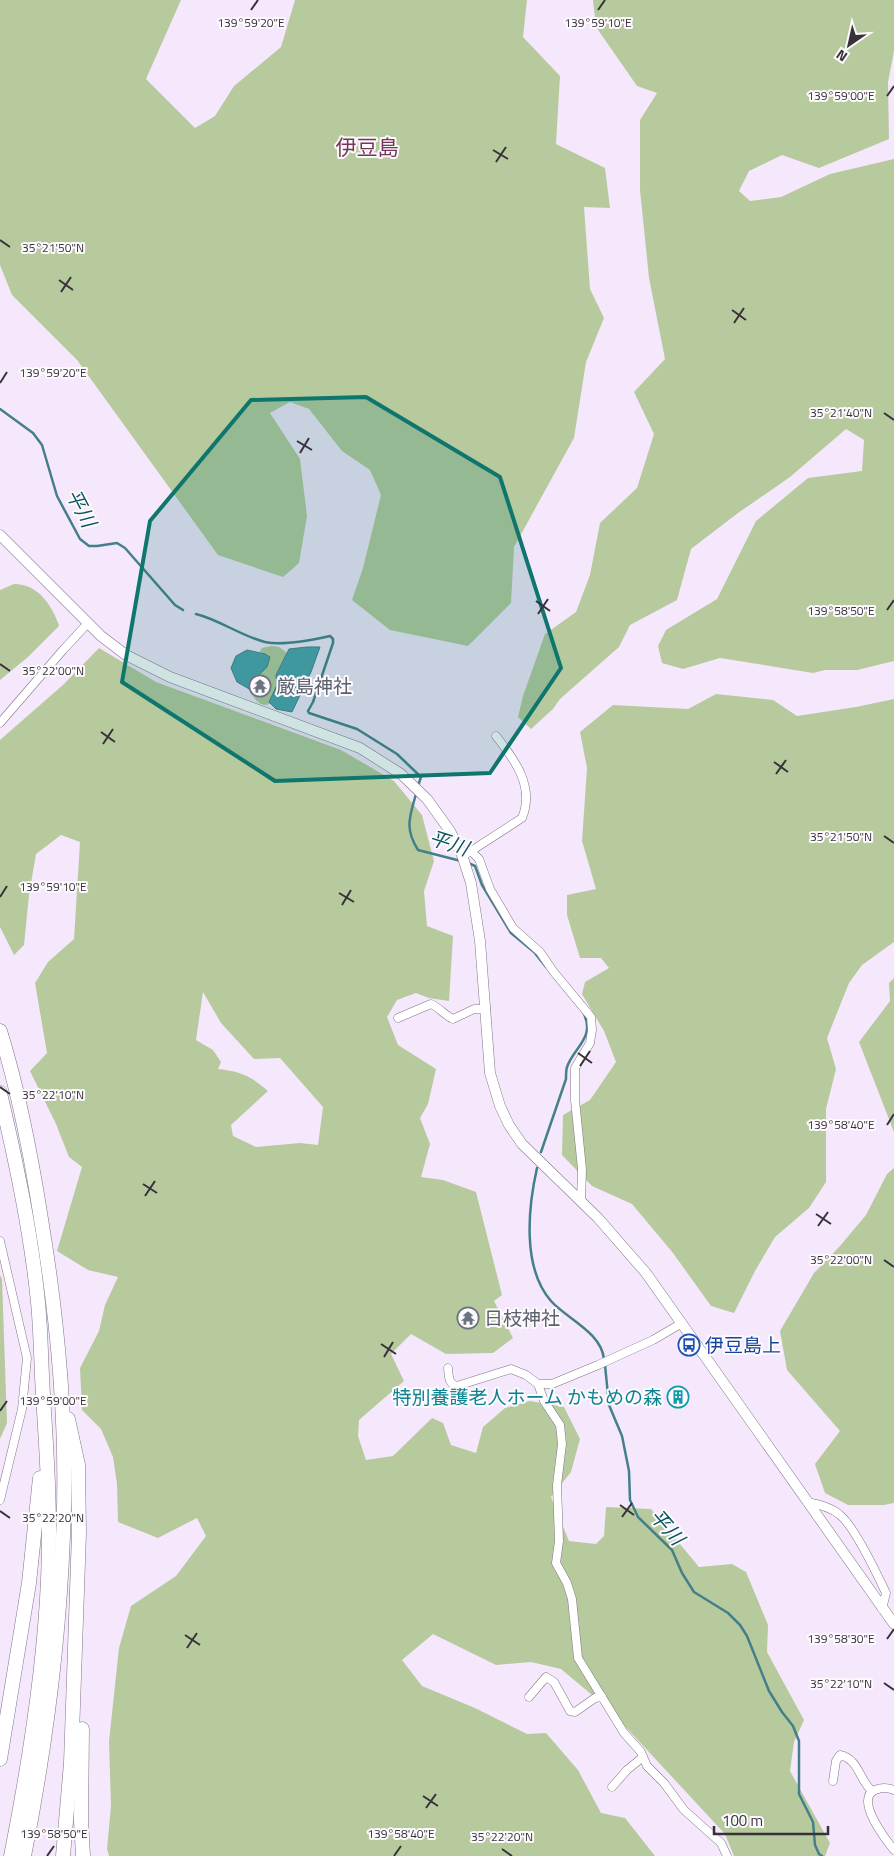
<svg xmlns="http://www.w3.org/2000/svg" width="894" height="1856" viewBox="0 0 894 1856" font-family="'Titillium Web','Noto Sans JP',sans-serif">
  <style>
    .green { fill: #b7ca9d; fill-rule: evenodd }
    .water { fill: #4ba0ac; stroke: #457f8a }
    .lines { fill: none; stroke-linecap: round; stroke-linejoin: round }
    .stream { stroke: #457f8a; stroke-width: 2.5 }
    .street-casing { stroke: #807485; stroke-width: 9 }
    .secondary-casing { stroke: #807485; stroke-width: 11 }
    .highway-casing { stroke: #807485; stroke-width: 15 }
    .street { stroke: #fff; stroke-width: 8 }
    .secondary { stroke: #fff; stroke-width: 10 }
    .highway { stroke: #fff; stroke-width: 14 }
    .marked { fill: #0f766e; fill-opacity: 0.2; stroke: #0f766e; stroke-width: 4; stroke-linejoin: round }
    .ticks { fill: none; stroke: #37323a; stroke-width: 2 }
    .labels { text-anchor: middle; stroke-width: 4; stroke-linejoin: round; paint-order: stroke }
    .worship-label { font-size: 19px; fill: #5b616d; stroke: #fdfafe; text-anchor: start }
    .transit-label { font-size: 19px; fill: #164399; stroke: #fdfafe; text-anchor: start }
    .culture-label { font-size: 19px; fill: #0d838f; stroke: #fdfafe; text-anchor: end }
    .water-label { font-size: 20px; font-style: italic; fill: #0c5760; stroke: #fdfafe }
    .quarter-label { font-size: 21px; fill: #763658; stroke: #fdfafe }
    .ticks-label { font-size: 12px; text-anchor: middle; fill: #37323a; stroke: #fdfafe; stroke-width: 4; stroke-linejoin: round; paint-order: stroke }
  </style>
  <rect width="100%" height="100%" fill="#f6e8fc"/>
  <g class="green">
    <polygon points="0,0 181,0 146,79 195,128 215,116 234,86 281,47 295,0 527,0 523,37 560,76 556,144 605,168 610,208 584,207 590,289 604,318 586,362 574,438 514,547 511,603 468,646 390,630 352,600 363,568 381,495 370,470 342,451 309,409 290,402 270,413 300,459 307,516 299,563 283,577 218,555 77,360 12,295 0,265"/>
    <polygon points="593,0 894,0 894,51 888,82 889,139 819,168 782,155 749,171 739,191 750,201 781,197 830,174 894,159 894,661 857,670 825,670 813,673 720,658 683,669 662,663 658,646 666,630 717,599 756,521 808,478 862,471 864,440 846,429 790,477 738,513 691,549 677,600 630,625 619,647 560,699 553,709 531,729 518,717 523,696 545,634 576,612 590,575 600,523 637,488 654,434 634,392 665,359 649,278 640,190 640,120 657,93 637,86 596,27"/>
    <path d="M14 584C38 584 52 605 59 626L28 657 0 680V590Z"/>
    <path d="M271 646 279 647 290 655 274 701C261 712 253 697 247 687L262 659 260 651 262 648Z"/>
    <path d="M99 648 156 682 341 750 394 781 422 815 434 861 424 891 427 926 453 936 449 1001 429 998 416 993 397 1000 387 1017 398 1045 436 1069 428 1104 420 1118 430 1144 421 1177 443 1180 476 1192 502 1295 494 1301 513 1338 493 1353 446 1354 411 1334 391 1354 404 1381 359 1420 358 1436 366 1460 393 1456 432 1418 443 1423 451 1445 476 1453 483 1427 505 1408 530 1401 564 1407 580 1439 571 1472 551 1497 569 1541 596 1544 604 1536 606 1507 651 1509 699 1567 732 1564 746 1572 768 1625 767 1652 804 1720 794 1742 790 1771 830 1843 825 1856H734L725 1834 610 1710 561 1669 531 1662 496 1665 433 1634 402 1660 422 1686 475 1708 527 1734 546 1733 578 1770 601 1813 625 1818 655 1856H109L107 1849 111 1806 109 1741 119 1648 131 1606 176 1576 206 1536 197 1518 158 1538 118 1522 117 1484 113 1457 101 1429 82 1410 80 1368 99 1331 105 1305 118 1277 88 1270 57 1251 82 1167 69 1157 56 1124 30 1071 47 1053 35 983 48 962 74 939 80 842 61 835 36 854 29 895 24 945 14 955 0 927V740L64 684ZM203 992 221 1023 254 1059 280 1058 323 1107 318 1145 300 1143 256 1147 233 1136 231 1125 268 1091C249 1075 242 1072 218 1069L221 1062 213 1050 196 1040Z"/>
    <polygon points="716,694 773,700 797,716 856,707 894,699 894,942 862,965 849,983 827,1038 836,1069 826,1109 826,1182 809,1208 775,1237 755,1271 734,1313 711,1306 673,1253 632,1204 592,1186 562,1155 563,1115 590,1100 616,1062 604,1031 582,994 585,982 609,968 601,958 580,958 567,915 567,895 596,889 582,841 587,768 580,732 613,705 688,709"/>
    <polygon points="894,978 894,1132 859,1042 890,1001 889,983"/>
    <polygon points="894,1168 894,1503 884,1505 848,1505 825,1493 815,1464 840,1431 787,1370 780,1331 814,1273 840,1246 866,1215 887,1174"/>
    <polygon points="0,1275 2,1279 7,1423 0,1439"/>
  </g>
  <g class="water">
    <polygon points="307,647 320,647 311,672 292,712 276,709 269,702 277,685 276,675 289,649"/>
    <polygon points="247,650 265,654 270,657 267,667 258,676 251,690 237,682 231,668 236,656"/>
  </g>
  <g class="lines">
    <g class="stream">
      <polyline points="0,409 33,433 42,445 57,496 80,539 89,546 97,546 117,543 125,548 175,605 183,610"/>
      <path d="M196 614C220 620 241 636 265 642 283 646 312 640 330 636L333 639V643L313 702 308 711 309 713 357 729 397 754 421 777 418 786"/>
      <path d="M416 794C410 816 404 828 418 850L461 861"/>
      <polyline points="466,862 475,866 482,885 511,933 534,952 546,967"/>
      <path d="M541 1152 566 1079C566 1075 566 1070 567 1067 574 1047 595 1038 584 1014"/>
      <path d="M537 1168C528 1208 522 1268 551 1301 567 1319 601 1332 604 1359"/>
      <polyline points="605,1365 609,1405 622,1436 629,1471 630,1500 638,1517 672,1550 682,1573 694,1592 728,1613 740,1625 747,1636 769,1691 782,1712 793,1726 799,1741 799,1794 813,1822 815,1845 819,1854 822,1856"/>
    </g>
    <g class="street-casing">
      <g id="street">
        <polyline points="0,723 63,650 88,623"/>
        <polyline points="472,852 479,859 490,889 513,928 540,952 553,971 591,1017 592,1030 590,1043 575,1068 575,1100 582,1169 581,1201"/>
        <path d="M468 853 522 818C535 787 515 760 496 736"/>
        <path d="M398 1018 431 1004C440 1008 444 1015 453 1019L474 1009H486"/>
        <polyline points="0,1241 27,1358 22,1409 0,1500"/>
        <polyline points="682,1323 653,1340 598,1365 552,1384 538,1384 544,1401 560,1425 562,1444 557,1485 559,1541 556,1563 567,1583 572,1599 578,1658 624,1733 641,1752 647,1766 664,1783 684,1810 721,1843 727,1856"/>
        <path d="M448 1368C449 1376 448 1384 457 1386L511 1369 526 1375 538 1384"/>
        <path d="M807 1502C818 1504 831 1507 840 1515 855 1527 877 1574 886 1593L882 1609"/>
        <polyline points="529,1697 546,1677 554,1682 570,1711 575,1712 595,1698 602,1697"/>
        <path d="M833 1781 836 1761 840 1755C859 1759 859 1780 872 1791"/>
        <polyline points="612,1787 627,1770 643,1757"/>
        <path d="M894 1790C887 1787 882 1787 875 1790 854 1799 886 1840 894 1850"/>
      </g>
    </g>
    <g class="secondary-casing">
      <polyline id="secondary" points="0,535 101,636 126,655 170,677 360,748 401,774 427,799 450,831 462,855 471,883 480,941 490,1073 500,1106 509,1125 522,1144 598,1218 646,1273 894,1624"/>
    </g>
    <g class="highway-casing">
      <g id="highway">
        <path d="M0 1031C19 1092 31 1155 41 1219 58 1321 68 1432 63 1536 59 1644 45 1750 24 1856"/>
        <path d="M0 1093C16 1162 31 1232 38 1302 41 1333 41 1364 43 1395 47 1457 51 1518 48 1580 44 1673 29 1765 11 1856"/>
        <polyline points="82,1729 81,1820 83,1856"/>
        <polyline points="0,1759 29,1583 40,1478"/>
        <polyline points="63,1856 71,1763 79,1533 78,1465 68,1419"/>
      </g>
    </g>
    <use href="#street" class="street"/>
    <use href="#secondary" class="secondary"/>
    <use href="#highway" class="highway"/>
  </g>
  <path class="marked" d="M366 397 500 477 561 668 490 773 275 781 122 682 150 521 251 400Z"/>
  <path class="ticks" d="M251 10 258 0M598 10 605 0M887 96 894 86M493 150 508 159M496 162 506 147M0 240 10 247M59 280 73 290M61 292 71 277M732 310 746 320M734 323 744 308M0 383 7 372M884 413 894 420M297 441 312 450M300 453 309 438M536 601 550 611M887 610 894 600M538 614 548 599M0 664 10 671M101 732 115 742M103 744 113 729M774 762 788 772M776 774 786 760M884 836 894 843M339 893 354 902M0 897 7 886M342 905 351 890M578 1053 592 1063M580 1066 590 1051M0 1087 10 1094M887 1125 894 1114M143 1184 157 1193M145 1196 155 1181M816 1214 831 1224M818 1226 828 1212M884 1260 894 1267M381 1344 396 1354M384 1357 393 1342M0 1411 7 1401M620 1505 634 1515M0 1511 10 1518M622 1517 632 1503M185 1635 200 1645M887 1639 894 1629M187 1648 197 1633M884 1683 894 1690M423 1796 438 1806M426 1808 436 1794M502 1849 512 1856M47 1856 54 1846M394 1856 401 1846"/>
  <defs>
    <g id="temple-ring" transform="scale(1.125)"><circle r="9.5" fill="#fdfafe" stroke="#6b7280" stroke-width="1.5"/><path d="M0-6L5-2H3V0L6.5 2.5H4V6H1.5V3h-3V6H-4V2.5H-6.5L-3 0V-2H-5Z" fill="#6b7280"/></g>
    <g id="bus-ring" transform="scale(1.125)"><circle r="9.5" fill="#fdfafe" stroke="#1a4fb4" stroke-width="1.5"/><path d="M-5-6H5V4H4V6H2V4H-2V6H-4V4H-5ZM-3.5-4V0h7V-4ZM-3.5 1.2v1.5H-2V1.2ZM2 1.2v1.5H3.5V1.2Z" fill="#1a4fb4"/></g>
    <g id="building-ring" transform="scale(1.125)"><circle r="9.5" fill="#fdfafe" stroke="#0f9aa8" stroke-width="1.5"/><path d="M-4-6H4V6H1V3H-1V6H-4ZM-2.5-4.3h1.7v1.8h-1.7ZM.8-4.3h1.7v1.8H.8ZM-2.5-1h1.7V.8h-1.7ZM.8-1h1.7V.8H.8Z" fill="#0f9aa8"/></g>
  </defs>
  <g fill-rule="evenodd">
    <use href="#temple-ring" x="260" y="686"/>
    <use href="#temple-ring" x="468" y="1318"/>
    <use href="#bus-ring" x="689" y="1345"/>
    <use href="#building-ring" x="678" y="1397"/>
  </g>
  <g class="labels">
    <g class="worship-label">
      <text x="276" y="693">厳島神社</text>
      <text x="484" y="1325">日枝神社</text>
    </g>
    <g class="transit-label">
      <text x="705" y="1352">伊豆島上</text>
    </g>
    <g class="culture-label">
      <text x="662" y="1404">特別養護老人ホーム かもめの森</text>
    </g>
    <g class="water-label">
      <text transform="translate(81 508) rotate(62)" y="7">平川</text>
      <text transform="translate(449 843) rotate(18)" y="7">平川</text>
      <text transform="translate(667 1527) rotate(49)" y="7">平川</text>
    </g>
    <g class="quarter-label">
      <text x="367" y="155">伊豆島</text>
    </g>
  </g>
  <g class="ticks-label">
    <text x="251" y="27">139°59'20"E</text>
    <text x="598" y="27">139°59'10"E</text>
    <text x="841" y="100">139°59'00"E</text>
    <text x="53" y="252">35°21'50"N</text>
    <text x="53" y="377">139°59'20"E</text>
    <text x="841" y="417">35°21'40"N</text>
    <text x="841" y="615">139°58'50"E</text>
    <text x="53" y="675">35°22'00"N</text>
    <text x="841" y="841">35°21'50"N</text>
    <text x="53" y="891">139°59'10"E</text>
    <text x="53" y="1099">35°22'10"N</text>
    <text x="841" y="1129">139°58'40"E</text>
    <text x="841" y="1264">35°22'00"N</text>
    <text x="53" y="1405">139°59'00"E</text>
    <text x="53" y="1522">35°22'20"N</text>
    <text x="841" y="1643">139°58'30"E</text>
    <text x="841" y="1688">35°22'10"N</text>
    <text x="54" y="1838">139°58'50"E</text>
    <text x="401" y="1838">139°58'40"E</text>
    <text x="502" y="1841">35°22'20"N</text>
  </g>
  <g transform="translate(849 45) rotate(214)" stroke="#fdfafe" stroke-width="4" paint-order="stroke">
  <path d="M0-4L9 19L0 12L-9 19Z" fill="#37323a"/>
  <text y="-8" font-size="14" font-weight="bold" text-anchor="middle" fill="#37323a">N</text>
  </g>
  <path d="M714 1826v8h114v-8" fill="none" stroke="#37323a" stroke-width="2.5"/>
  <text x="722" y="1826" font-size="15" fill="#37323a" stroke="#fdfafe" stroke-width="4" paint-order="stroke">100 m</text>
</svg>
